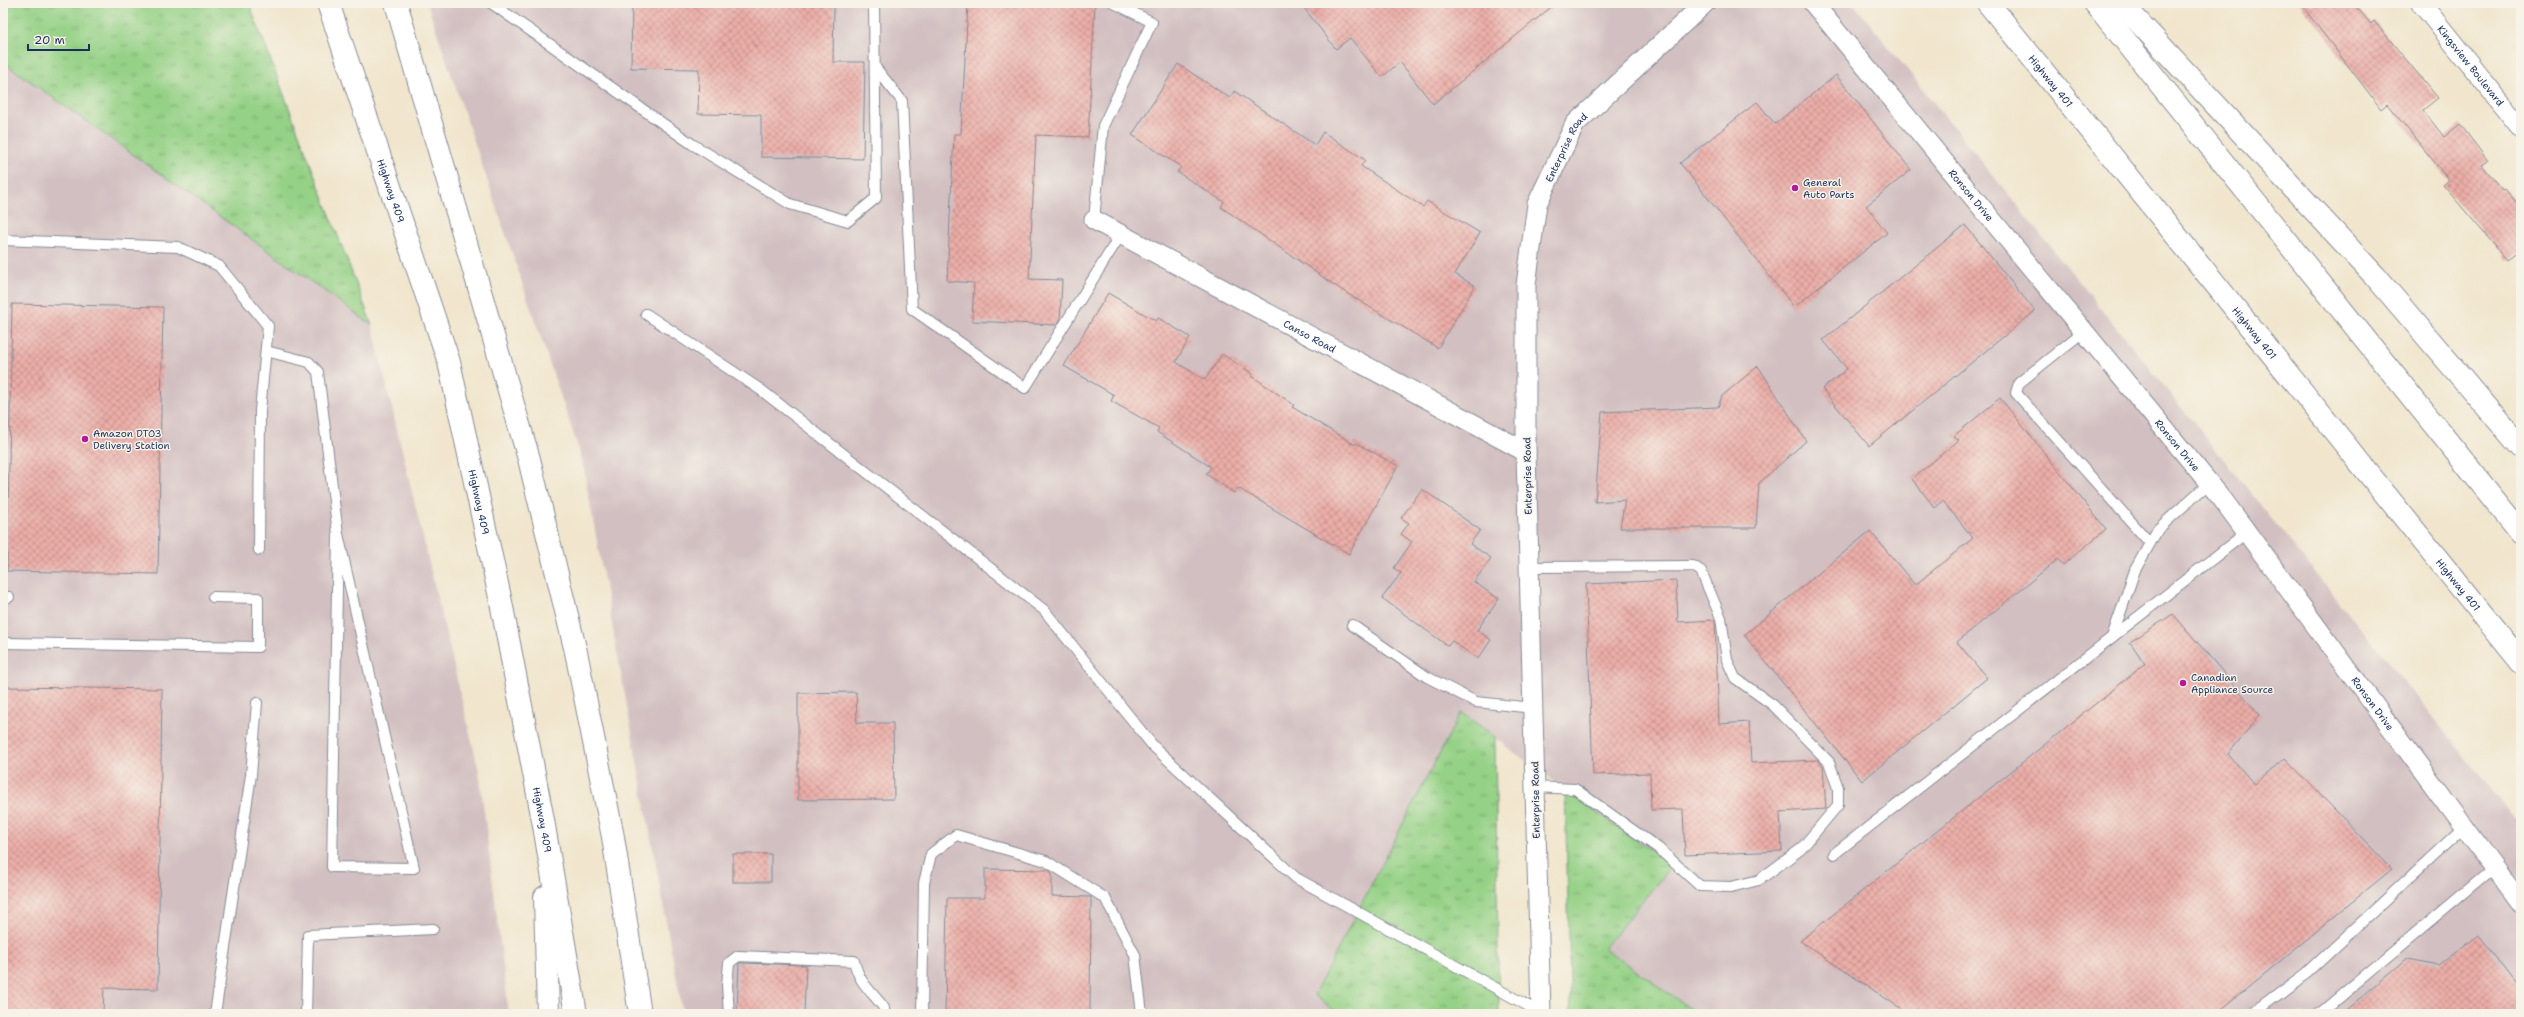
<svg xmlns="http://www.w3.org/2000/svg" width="2524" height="1017" viewBox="0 0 2524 1017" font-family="'Shantell Sans',sans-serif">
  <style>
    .industrial { fill: #d2bfc1 }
    .grass { fill: url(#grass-tufts); stroke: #588072 }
    .building { fill: url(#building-cross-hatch) }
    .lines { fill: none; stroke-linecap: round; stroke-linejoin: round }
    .lane-casing { stroke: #868a96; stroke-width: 12 }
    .street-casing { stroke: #868a96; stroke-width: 21 }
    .highway-casing { stroke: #868a96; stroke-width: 24 }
    .lane { stroke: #fff; stroke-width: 10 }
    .street { stroke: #fff; stroke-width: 19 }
    .highway { stroke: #fff; stroke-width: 22 }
    .poi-dot { fill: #b5179e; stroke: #f7f3e8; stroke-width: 1.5 }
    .labels { text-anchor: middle; stroke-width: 3; stroke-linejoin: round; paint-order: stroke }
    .street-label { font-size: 10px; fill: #1b2f5e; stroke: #f7f3e8 }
    .poi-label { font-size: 10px; fill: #1b2f5e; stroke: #f7f3e8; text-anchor: start }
  </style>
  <defs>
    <pattern id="grass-tufts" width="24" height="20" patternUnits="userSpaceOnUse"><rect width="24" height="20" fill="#95d186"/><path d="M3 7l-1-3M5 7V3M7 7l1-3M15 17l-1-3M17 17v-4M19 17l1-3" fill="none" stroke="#79aa71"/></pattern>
    <pattern id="building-cross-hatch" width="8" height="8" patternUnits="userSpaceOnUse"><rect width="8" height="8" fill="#ecada7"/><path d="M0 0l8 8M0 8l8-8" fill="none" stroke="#be8d8b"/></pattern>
  </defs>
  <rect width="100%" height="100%" fill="#f7f3e8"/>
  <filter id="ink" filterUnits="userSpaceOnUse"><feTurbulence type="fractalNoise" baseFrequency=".025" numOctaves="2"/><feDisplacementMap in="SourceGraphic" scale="8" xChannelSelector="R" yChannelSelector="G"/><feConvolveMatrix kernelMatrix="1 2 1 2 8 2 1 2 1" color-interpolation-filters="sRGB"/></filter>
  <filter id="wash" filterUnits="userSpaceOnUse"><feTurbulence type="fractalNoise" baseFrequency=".012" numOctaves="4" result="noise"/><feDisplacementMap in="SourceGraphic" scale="16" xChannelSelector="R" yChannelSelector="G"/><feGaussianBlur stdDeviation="0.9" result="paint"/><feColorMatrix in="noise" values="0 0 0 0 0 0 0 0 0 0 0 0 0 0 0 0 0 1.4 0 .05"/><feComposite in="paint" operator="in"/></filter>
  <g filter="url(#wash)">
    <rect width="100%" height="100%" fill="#f1e6cd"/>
    <g class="industrial">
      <polygon points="427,3 1853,3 2521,826 2521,1014 1698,1014 1604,948 1672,865 1565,790 1461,713 1314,995 1339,1014 683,1014 582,459"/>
      <polygon points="3,62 372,325 479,771 509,1014 3,1014"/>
    </g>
    <g class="grass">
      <polygon points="3,3 249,3 372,325 3,62"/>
      <polygon points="1461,712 1495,737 1499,1014 1339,1014 1314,995"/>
      <polygon points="1565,790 1672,865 1604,948 1698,1014 1571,1014"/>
    </g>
    <g id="blocks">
      <g class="building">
        <polygon points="632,3 834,3 833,62 865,62 863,159 761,157 761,115 698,114 699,69 631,68"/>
        <polygon points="968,3 1095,3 1088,137 1036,135 1029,279 1062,280 1060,320 1057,325 972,321 974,283 947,281 954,134 961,134"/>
        <polygon points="1300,3 1556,3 1433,104 1400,62 1382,77 1350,38 1336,49"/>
        <polygon points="2300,3 2353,3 2371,24 2374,21 2438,98 2423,110 2444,137 2460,124 2488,161 2482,165 2503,191 2505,189 2521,208 2521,250 2507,260 2443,185 2449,180 2387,104 2381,109"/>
        <polygon points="1178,64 1230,98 1234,91 1315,145 1323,132 1365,160 1361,166 1423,207 1427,201 1480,233 1455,274 1475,286 1438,348 1343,291 1221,207 1224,202 1177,172 1181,167 1132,135"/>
        <polygon points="1836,75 1911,170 1866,206 1887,233 1794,307 1680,163 1757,102 1775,124"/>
        <polygon points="1965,225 2035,311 1869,446 1822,389 1847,369 1823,340"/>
        <polygon points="1108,293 1156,321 1158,318 1190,337 1176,362 1205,380 1222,354 1253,374 1252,376 1294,405 1292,407 1355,445 1356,443 1398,466 1349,554 1238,488 1234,493 1206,474 1211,467 1157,432 1159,428 1111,401 1114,395 1064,366"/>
        <polygon points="12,304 163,307 158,574 7,571"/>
        <polygon points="1758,366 1806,441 1759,483 1756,528 1620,528 1625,500 1595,502 1602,412 1718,407 1722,396"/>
        <polygon points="2000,398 2106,529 2063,565 2058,559 1957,642 1987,678 1862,781 1744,635 1870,531 1915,585 1973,538 1943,501 1935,508 1912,479 1959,440 1954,436"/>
        <polygon points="1422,489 1480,530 1470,544 1491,558 1474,582 1499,599 1477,630 1491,640 1478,659 1452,641 1448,646 1382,598 1401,573 1394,568 1412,542 1401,534 1409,523 1401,518"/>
        <polygon points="1676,580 1678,622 1715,620 1719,724 1749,722 1751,763 1818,760 1823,766 1826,809 1780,812 1782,851 1685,855 1683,809 1651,810 1650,773 1593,775 1586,584"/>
        <polygon points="2173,614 2260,715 2228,754 2254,784 2285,758 2392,869 2216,1014 1909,1014 1800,941 2145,664 2130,642"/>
        <polygon points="3,687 162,689 158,989 104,988 103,1014 3,1014"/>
        <polygon points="856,692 857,723 893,723 894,799 798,800 798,693"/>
        <rect x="733" y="854" width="38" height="28"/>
        <polygon points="985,869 1048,870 1052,873 1052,896 1091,897 1090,1014 945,1014 947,898 985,898"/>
        <polygon points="2478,935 2521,991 2521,1014 2341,1014 2407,959 2439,965"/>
        <polygon points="739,963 806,965 804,1014 737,1014"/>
      </g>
    </g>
  </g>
  <g filter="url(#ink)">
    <use href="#blocks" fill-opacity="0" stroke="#868a96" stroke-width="1"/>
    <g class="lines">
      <g class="lane-casing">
        <g id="lane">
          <polyline points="491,3 692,144 790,204 848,221 876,198 874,3"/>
          <polyline points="875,67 902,101 912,309 1025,388 1121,234"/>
          <polyline points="1094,220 1103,126 1152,22 1114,3"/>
          <polyline points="3,240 178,247 219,266 268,326 260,411 259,550"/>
          <polyline points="646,314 761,390 1044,610 1153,746 1296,878 1541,1013"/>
          <polyline points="2084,331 2019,383 2016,393 2150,543"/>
          <polyline points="266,351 309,362 318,372 338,534 332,867 414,868 338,534"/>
          <polyline points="1529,567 1693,566 1701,571 1721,618 1727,660 1735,678 1773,705 1829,762 1838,788 1838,805 1801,849 1759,880 1731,887 1700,886 1658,848 1575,789 1534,787"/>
          <polyline points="3,597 9,597"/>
          <polyline points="1352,625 1427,677 1476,702 1533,708"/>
          <polyline points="2112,637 2135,570 2158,529 2209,483"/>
          <polyline points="3,643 258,647 258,598 213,597"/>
          <polyline points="1834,854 2247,532"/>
          <polyline points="215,1014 251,775 257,703"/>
          <polyline points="306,1014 308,935 433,929"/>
          <path d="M729 1014 727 985 729 963 738 956 854 961C860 985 870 989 884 1008V1014"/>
          <polyline points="922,1014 924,883 931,854 956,835 1046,861 1105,898 1135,955 1142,1014"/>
          <polyline points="2252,1014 2307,973 2464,827"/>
          <polyline points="2319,1014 2494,867"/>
        </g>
      </g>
      <g class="street-casing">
        <g id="street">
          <path id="s1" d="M1813 3 2223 500 2521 904"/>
          <path id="s2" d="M2421 3 2521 128"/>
          <path id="s3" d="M1094 220 1526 452"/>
          <path id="s4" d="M1541 1014 1526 452V285L1537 204 1575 124 1705 3"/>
        </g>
      </g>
      <g class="highway-casing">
        <g id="highway">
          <path id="s5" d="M328 3 449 362 501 602 543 820 576 1014"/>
          <polyline points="396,3 529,459 576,652 613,837 640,1014"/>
          <path id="s6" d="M1988 3 2521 662"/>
          <polyline points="2095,3 2521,533"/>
          <polyline points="2121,3 2375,276 2521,447"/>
          <polyline points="545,897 548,1014"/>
        </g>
      </g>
      <use href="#lane" class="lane"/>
      <use href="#street" class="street"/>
      <use href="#highway" class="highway"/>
    </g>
  </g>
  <g class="poi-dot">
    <circle cx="1795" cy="188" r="4"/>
    <circle cx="85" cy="439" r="4"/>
    <circle cx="2183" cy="683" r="4"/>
  </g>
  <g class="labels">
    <g class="street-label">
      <text dy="4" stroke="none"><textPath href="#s2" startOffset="80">Kingsview Boulevard</textPath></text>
      <text dy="4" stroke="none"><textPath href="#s6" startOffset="100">Highway 401</textPath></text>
      <text dy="4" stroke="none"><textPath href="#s4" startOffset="875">Enterprise Road</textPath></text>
      <text dy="4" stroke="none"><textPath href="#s5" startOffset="198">Highway 409</textPath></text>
      <text dy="4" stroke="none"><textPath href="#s1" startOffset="249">Ronson Drive</textPath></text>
      <text dy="4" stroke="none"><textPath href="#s6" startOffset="424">Highway 401</textPath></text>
      <text dy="4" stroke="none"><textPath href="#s3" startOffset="245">Canso Road</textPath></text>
      <text dy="4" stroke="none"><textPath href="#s1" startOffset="573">Ronson Drive</textPath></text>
      <text transform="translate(1527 476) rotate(-91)" y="4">Enterprise Road</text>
      <text dy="4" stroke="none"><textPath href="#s5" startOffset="522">Highway 409</textPath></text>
      <text dy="4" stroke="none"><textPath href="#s6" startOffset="748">Highway 401</textPath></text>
      <text dy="4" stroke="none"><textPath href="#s1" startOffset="897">Ronson Drive</textPath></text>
      <text transform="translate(1535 800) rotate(-91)" y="4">Enterprise Road</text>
      <text dy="4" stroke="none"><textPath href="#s5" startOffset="846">Highway 409</textPath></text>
    </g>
    <g class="poi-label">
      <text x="1803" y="186">General<tspan x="1803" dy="12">Auto Parts</tspan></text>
      <text x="93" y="437">Amazon DTO3<tspan x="93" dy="12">Delivery Station</tspan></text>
      <text x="2191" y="681">Canadian<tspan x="2191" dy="12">Appliance Source</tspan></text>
    </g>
  </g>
  <rect width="2524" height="1017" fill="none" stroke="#f7f3e8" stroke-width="16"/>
  <path d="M28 44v6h61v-6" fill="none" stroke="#1b2f5e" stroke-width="2"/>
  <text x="34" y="44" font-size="12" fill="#1b2f5e" stroke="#f7f3e8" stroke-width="3" paint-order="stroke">20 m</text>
</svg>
